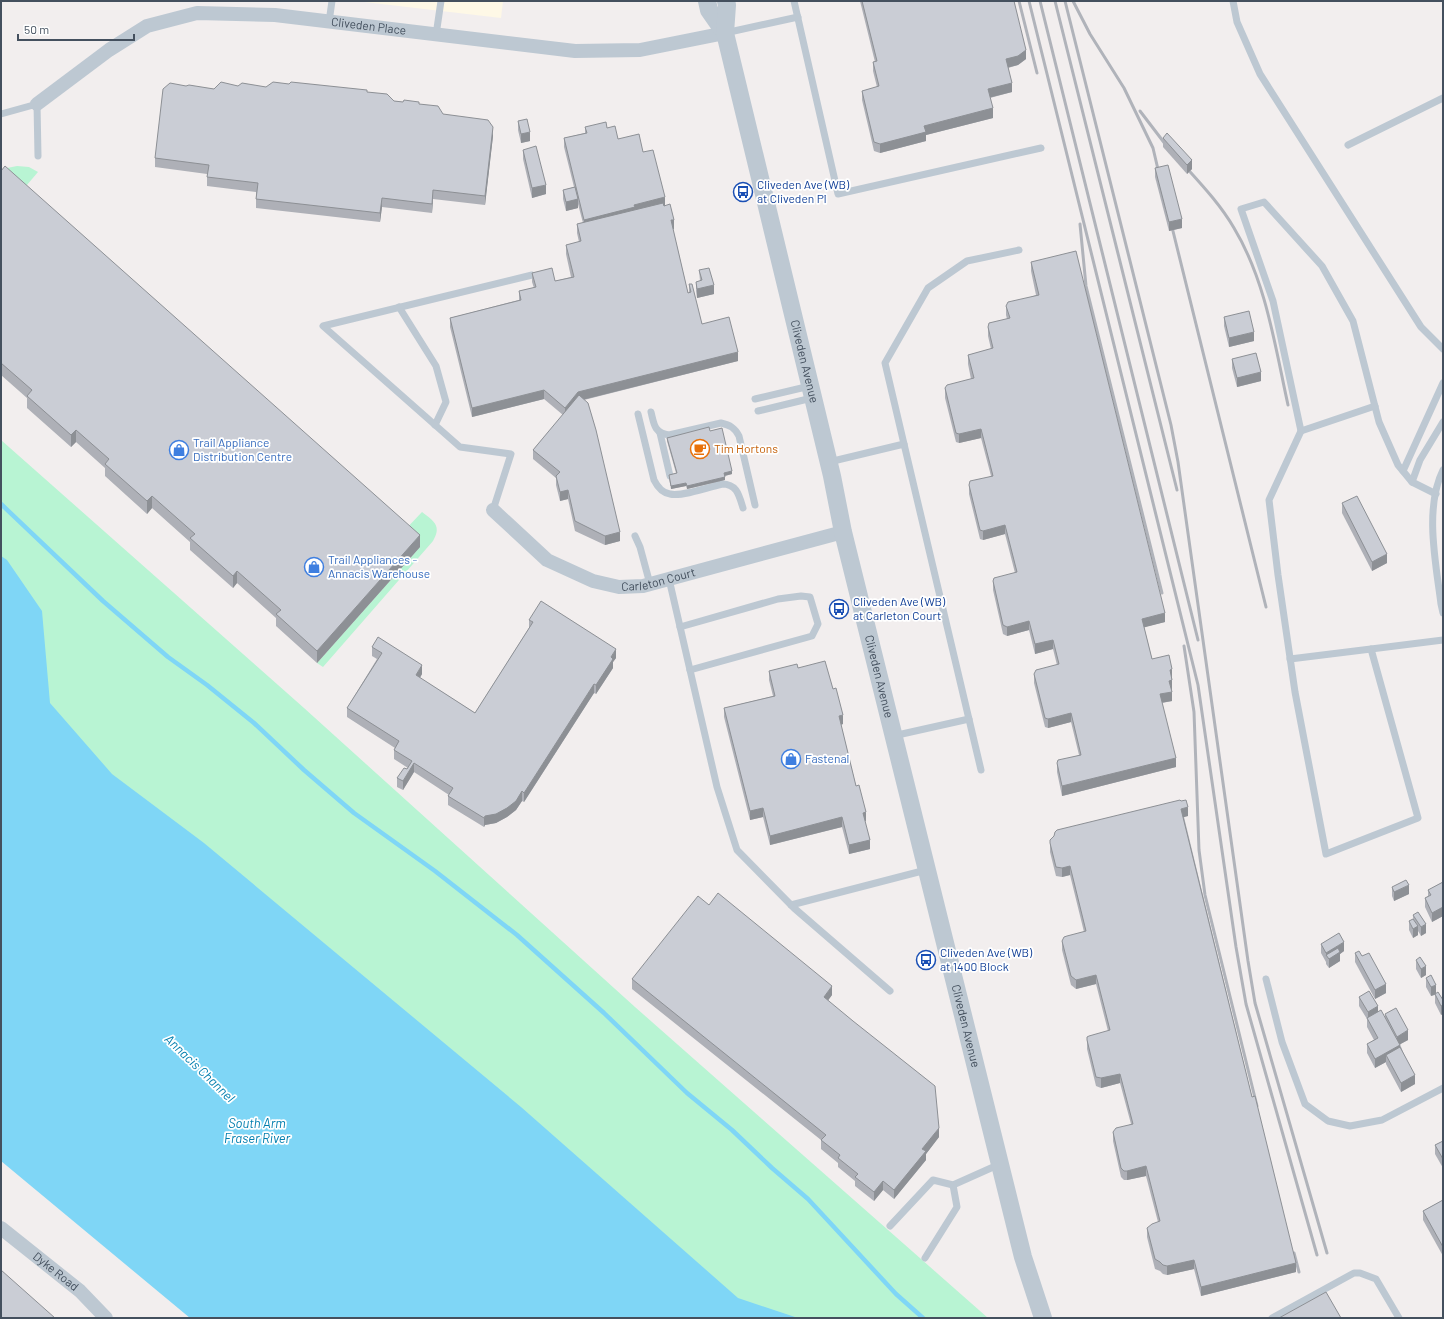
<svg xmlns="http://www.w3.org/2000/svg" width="1444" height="1319" viewBox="0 0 1444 1319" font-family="Barlow,sans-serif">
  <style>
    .commercial { fill: #fef8e6 }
    .green { fill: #b8f4d3 }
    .water { fill: #7fd6f6 }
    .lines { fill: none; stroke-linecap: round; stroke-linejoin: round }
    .stream { stroke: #7fd6f6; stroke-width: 4.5 }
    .service { stroke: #bdc8d2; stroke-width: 7 }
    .minor { stroke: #bdc8d2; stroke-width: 14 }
    .tertiary { stroke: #bdc8d2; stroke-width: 18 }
    .rail { stroke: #b0b3ba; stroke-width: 3 }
    .wall { fill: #aeb0b7 }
    .shaded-wall { fill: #8d9095 }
    .building { fill: #cacdd5; stroke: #8d9095 }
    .labels { text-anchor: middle; stroke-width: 3.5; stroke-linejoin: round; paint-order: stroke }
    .street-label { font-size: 12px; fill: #44505e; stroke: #fff }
    .transit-label { font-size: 12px; fill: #164399; stroke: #fff; text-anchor: start }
    .shop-label { font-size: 12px; fill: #366cbe; stroke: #fff; text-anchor: start }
    .food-label { font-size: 12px; fill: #c56008; stroke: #fff; text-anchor: start }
    .water-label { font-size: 13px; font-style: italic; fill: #017eae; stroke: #fff }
  </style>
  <rect width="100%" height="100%" fill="#f2eeee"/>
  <polygon class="commercial" points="356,1 503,1 501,18"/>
  <g class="green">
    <polygon points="17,166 29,167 38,172 21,192 7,168"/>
    <polygon points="1,440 304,708 635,1007 988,1318 711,1318 1,703"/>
    <path d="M422 512C434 521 442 526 433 541L323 667 317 663 420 547 403 532Z"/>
  </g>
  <polygon class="water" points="1,556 7,560 42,611 50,703 112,774 204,843 521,1107 738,1298 798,1318 190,1318 1,1161"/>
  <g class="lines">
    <polyline class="stream" points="1,504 103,601 168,657 207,685 254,723 304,770 354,813 435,871 517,935 604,1013 687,1093 732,1130 772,1168 808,1199 896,1294 923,1318"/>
    <g class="service">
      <polyline points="794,1 838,194 1041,148"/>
      <polyline points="1233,1 1237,22 1260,74 1421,327 1443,349"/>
      <polyline points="329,22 332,1"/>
      <polyline points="725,33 798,17"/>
      <polyline points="436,35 441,1"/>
      <polyline points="1,114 37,104 38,156"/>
      <polyline points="1348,145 1443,98"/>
      <polyline points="399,307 436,366 446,402 435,425"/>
      <polyline points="755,399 810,386"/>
      <polyline points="758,411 812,398"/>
      <path d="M651 412C654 424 654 433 669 435L721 423C730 425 735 428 739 436L755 505"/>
      <path d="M638 414 654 480C657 486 662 493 670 494 681 497 710 487 722 484 737 484 739 495 743 508"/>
      <polyline points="1301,431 1375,406"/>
      <polyline points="660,433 670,476"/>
      <polyline points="904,444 885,363 928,288 967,261 1019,250"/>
      <polyline points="829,462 904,444 981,770"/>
      <path d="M1443 470C1424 508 1436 564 1441 604L1443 613"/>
      <polyline points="1403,471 1443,383"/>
      <polyline points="1412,482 1398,465 1379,422 1353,321 1322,266 1264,202 1241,209 1273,301 1301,431 1269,500 1278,575 1295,692 1326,854 1418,818 1371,649 1443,640"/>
      <polyline points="1436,494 1412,482 1420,460 1443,422"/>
      <polyline points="493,510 511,454 460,447 323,326 532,275"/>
      <polyline points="635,536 640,547 650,584"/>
      <polyline points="669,579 717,787 737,850 794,908 890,991"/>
      <polyline points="680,627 778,599 801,596 810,597 818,624 812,636 690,670"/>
      <polyline points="1290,659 1371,649"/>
      <polyline points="893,736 969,719"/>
      <polyline points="791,905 926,870"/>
      <polyline points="1266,979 1282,1042 1305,1104 1328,1121 1350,1126 1382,1120 1443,1088"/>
      <polyline points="890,1226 933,1180 953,1185 1000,1164"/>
      <polyline points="925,1258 957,1207 953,1185"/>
      <polyline points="1272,1318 1354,1273 1360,1273 1376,1279 1399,1318"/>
    </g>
    <g class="minor">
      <path id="s1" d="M37 104 109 50 147 26 197 13 275 15 575 51 640 50 725 33"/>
      <path id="s2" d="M493 510 547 560 593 581 619 587 643 586 843 532"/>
      <path id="s3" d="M1 1228 80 1291 106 1318"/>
    </g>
    <g class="tertiary">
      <polyline points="707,1 709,10 725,33"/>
      <path id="s4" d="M726 1 727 5 725 33 832 476 843 532 1023 1257 1043 1318"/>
    </g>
    <g class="rail">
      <polyline points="1019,1 1037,73"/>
      <polyline points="1029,1 1198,685 1236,947 1246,1004 1317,1255"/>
      <polyline points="1040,1 1198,640"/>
      <polyline points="1055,1 1177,490"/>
      <polyline points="1065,1 1171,425 1178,462 1248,961 1255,1003 1327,1253"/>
      <polyline points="1073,1 1090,34 1124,88 1138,117 1153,148 1160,178"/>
      <polyline points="1140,111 1169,149"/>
      <path d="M1183 164C1201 184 1220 204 1234 228 1266 281 1275 346 1288 405"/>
      <polyline points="1170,219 1266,607"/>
      <polyline points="1080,224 1086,286 1162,593"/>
      <polyline points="1184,646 1194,712 1199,850 1205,895 1257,1106"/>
      <polyline points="1294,1253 1299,1272"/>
    </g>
  </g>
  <g class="wall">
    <polygon points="860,1 1014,1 1026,59 1018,65 1008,68 1012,92 990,98 993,118 926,135 926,141 880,153 874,151 862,100 862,91 877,87 873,71 873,62 875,62"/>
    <polygon points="289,84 367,92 394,101 419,104 493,136 485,205 433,199 432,213 382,207 380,222 256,208 256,192 207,186 207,174 155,167 155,158 186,86 214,89 238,86 266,87"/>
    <polygon points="518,121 530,141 521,143 518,130"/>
    <polygon points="585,127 607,128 618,139 643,152 665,206 674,229 673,229 688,293 689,292 689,284 702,324 738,361 584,400 620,541 605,545 575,531 568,499 560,501 556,485 556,478 533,459 533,450 563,415 544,399 472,417 450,327 450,318 519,300 519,291 534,288 532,282 532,273 555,281 571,277 566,254 566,245 579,242 577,233 577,224 583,223 578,204 578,208 566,211 563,199 563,190 574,187 564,147 564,138 585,133"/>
    <polygon points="1163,138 1192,169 1187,174 1163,147"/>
    <polygon points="523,150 546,194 532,198 523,159"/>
    <polygon points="1155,168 1182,228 1169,231 1155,177"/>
    <polygon points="1,171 420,547 317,663 276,626 276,618 237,583 233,588 190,550 190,542 152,508 147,514 105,476 105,468 76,442 71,447 27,408 27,398 1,375"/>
    <polygon points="1031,262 1165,622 1144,627 1152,659 1172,679 1172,690 1171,690 1172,701 1162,703 1176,767 1062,796 1057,772 1057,763 1079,755 1071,722 1048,728 1045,727 1034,683 1034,674 1057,665 1053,649 1035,654 1029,630 1007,636 1003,634 993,590 993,581 1015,573 1005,534 983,540 980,539 969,494 969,485 991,476 981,438 959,443 956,442 945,398 945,388 971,379 968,364 968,355 991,349 988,336 988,327 1007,319 1006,315 1006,306 1036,295 1031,271"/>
    <polygon points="699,270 714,294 697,298 696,291 696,282 700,281"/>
    <polygon points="1224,317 1254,341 1229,347 1224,326"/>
    <polygon points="1232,359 1261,381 1237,387 1232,368"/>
    <polygon points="710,431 732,474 725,476 725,480 687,489 686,486 671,489 669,478 669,475 676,473 667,441 667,438"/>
    <polygon points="1342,503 1387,563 1372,571 1342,513"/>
    <polygon points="529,620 616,658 613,662 613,668 596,694 594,693 524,802 522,801 516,810 507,817 496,823 485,825 484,827 448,805 448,796 449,795 414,772 403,790 397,787 397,778 408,768 394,759 394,750 395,748 347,717 347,708 377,659 372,656 372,647 422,674 420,678 475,713 529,628"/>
    <polygon points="798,668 833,689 843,724 841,725 856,786 866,821 865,821 870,849 849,854 842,827 770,845 763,817 750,820 724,717 724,708 773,696 769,680 769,671"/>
    <polygon points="1188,816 1184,817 1252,1097 1296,1272 1201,1296 1194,1269 1167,1275 1163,1274 1160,1271 1155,1269 1147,1237 1147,1228 1158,1222 1146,1176 1127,1180 1124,1180 1121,1177 1113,1141 1113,1132 1131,1124 1120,1083 1101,1088 1096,1086 1087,1049 1087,1040 1108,1031 1096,984 1076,989 1071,985 1062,950 1062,941 1084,932 1070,875 1062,877 1056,876 1050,852 1050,843 1054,836"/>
    <polygon points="1443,882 1443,916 1432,922 1425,907 1425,898 1428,896 1428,890"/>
    <polygon points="1392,887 1409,894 1394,901 1392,896"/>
    <polygon points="709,905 832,995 828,1000 939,1137 926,1154 926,1160 894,1199 883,1190 874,1201 855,1186 855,1181 838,1167 838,1163 821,1149 821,1140 632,989 632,979"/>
    <polygon points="1413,915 1426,933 1421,936 1418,931 1418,935 1413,938 1409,930 1409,921 1413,920"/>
    <polygon points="1321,944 1344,951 1340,954 1340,961 1329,968 1326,964 1326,962 1321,953"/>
    <polygon points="1355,953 1386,993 1375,999 1355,962"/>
    <polygon points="1416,960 1426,975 1421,978 1416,969"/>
    <polygon points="1426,978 1436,993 1443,1000 1441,1015 1435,1003 1435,995 1431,996 1426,987"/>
    <polygon points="1359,997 1385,1017 1385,1014 1408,1040 1400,1044 1415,1084 1401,1092 1386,1064 1386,1062 1375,1068 1367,1053 1367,1044 1374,1040 1367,1027 1367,1019 1359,1006"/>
    <polygon points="1443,1141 1443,1168 1435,1154 1435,1145"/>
    <polygon points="1443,1200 1443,1256 1423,1220 1423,1211"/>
  </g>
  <g class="shaded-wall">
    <polygon points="1026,50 1026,59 1018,65 1006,68 1006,59"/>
    <polygon points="1012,83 1012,92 988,98 988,89"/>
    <polygon points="993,108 993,118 926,135 926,141 880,153 880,144 924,126"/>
    <polygon points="493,127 493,136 485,205 485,196"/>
    <polygon points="530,132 530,141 521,143 521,134"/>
    <polygon points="1192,160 1192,169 1187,174 1187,165"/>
    <polygon points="546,185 546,194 532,198 532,188"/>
    <polygon points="433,190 433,199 432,213 432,204"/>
    <polygon points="665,197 665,206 584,229 584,220 634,205"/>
    <polygon points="382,198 382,207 380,222 380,213"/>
    <polygon points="578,199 578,208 566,211 566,202"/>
    <polygon points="1182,219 1182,228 1169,231 1169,222"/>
    <polygon points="671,220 674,220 674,229 671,230"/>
    <polygon points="714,285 714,294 697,298 697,289"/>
    <polygon points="1254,332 1254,341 1229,347 1229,338"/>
    <polygon points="738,352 738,361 578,401 565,417 565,408 578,392"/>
    <polygon points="1261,372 1261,381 1237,387 1237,378"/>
    <polygon points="544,390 544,399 472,417 472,408"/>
    <polygon points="981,429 981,438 959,443 959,434"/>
    <polygon points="76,430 76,442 71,447 71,435"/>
    <polygon points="732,471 732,474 724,476 724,473"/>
    <polygon points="725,477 725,480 687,489 687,486"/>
    <polygon points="686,483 686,486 671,489 671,486"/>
    <polygon points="568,490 568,499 560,501 560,492"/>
    <polygon points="152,496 152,508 147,514 147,501"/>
    <polygon points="1005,525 1005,534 983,540 983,531"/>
    <polygon points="620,532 620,541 605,545 605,536"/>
    <polygon points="420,535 420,547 317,663 317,651"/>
    <polygon points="1387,554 1387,563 1372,571 1372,562"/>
    <polygon points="237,571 237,583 233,588 233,576"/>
    <polygon points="1165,613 1165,622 1142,628 1142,619"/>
    <polygon points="1029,621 1029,630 1007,636 1007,627"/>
    <polygon points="1053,640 1053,649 1035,654 1035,644"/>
    <polygon points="616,649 616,658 613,662 613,668 596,694 596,685 611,657"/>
    <polygon points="422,665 422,674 416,684 416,675"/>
    <polygon points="1172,669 1172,679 1170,679 1170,670"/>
    <polygon points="1172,680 1172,690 1169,690 1169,681"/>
    <polygon points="594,684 594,693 524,802 524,793"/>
    <polygon points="1172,692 1172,701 1160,703 1160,694"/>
    <polygon points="1071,713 1071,722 1048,728 1048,719"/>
    <polygon points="843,715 843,724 839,725 839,716"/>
    <polygon points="1176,758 1176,767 1062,796 1062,786"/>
    <polygon points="414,763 414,772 403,790 403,781"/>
    <polygon points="522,791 522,801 516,810 507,817 496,823 485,825 484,827 484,818 485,816"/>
    <polygon points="1188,807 1188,816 1181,818 1181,809"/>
    <polygon points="763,808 763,817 750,820 750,811"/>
    <polygon points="866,812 866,821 863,822 863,813"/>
    <polygon points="842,817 842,827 770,845 770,836"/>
    <polygon points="870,840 870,849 849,854 849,845"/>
    <polygon points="1070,866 1070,875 1062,877 1062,868"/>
    <polygon points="1409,885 1409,894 1394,901 1394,892"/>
    <polygon points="1443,907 1443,916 1432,922 1432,913"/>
    <polygon points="1426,924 1426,933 1421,936 1421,927"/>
    <polygon points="1418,926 1418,935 1413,938 1413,929"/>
    <polygon points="1344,942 1344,951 1340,954 1340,961 1329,968 1329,959 1326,955 1326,962 1326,953"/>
    <polygon points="1426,966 1426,975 1421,978 1421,969"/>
    <polygon points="1096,975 1096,984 1076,989 1076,980"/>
    <polygon points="1386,984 1386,993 1375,999 1375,990"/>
    <polygon points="1436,985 1436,994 1431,996 1431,987"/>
    <polygon points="832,986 832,995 824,1006 824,997"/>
    <polygon points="1443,1005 1443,1014 1441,1015 1441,1006"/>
    <polygon points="1378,1006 1378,1015 1368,1020 1368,1012"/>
    <polygon points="1408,1030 1408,1040 1397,1046 1397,1037"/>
    <polygon points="1400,1045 1400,1055 1386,1055 1386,1062 1375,1068 1375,1059"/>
    <polygon points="1120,1074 1120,1083 1101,1088 1101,1078"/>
    <polygon points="1415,1075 1415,1084 1401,1092 1401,1083"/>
    <polygon points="939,1128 939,1137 926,1154 926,1160 894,1199 894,1190 922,1149"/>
    <polygon points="1146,1166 1146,1176 1127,1180 1127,1171"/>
    <polygon points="883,1181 883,1190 874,1201 874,1192"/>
    <polygon points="1194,1260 1194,1269 1167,1275 1167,1266"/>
    <polygon points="1296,1263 1296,1272 1201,1296 1201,1287"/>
  </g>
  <g class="building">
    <polygon points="862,1 1014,1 1026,50 1018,56 1006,59 1012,83 988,89 993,108 924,126 926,132 880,144 874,142 862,91 879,86 873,62 877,61"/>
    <polygon points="221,82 238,86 242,83 266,87 273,82 289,84 291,82 367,90 367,92 387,94 394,101 403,102 404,100 419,102 419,104 438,106 443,114 488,120 493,127 485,196 433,190 432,204 382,198 380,213 256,199 258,183 207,177 209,165 155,158 163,89 170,83 186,86 189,85 214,89"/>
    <polygon points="527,119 530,132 521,134 518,121"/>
    <polygon points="606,122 607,128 615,126 618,139 639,134 643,152 653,150 665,197 634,205 635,207 584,220 564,138 587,133 585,127"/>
    <polygon points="1167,133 1192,160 1187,165 1163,138"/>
    <polygon points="536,146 546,185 532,188 523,150"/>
    <polygon points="1168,165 1182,219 1169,222 1155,168"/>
    <polygon points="5,166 420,535 317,651 276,614 281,610 237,571 233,576 190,538 195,534 152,496 147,501 105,464 109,459 76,430 71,435 27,396 32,390 1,363 1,171"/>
    <polygon points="575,187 578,199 566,202 563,190"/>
    <polygon points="663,203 664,206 670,204 674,220 671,220 688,293 691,292 689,284 692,284 702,324 729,317 738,352 578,392 565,408 544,390 472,408 450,318 521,300 519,291 536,287 532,273 552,268 555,281 574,277 566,245 581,241 577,224"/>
    <polygon points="1076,251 1165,613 1142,619 1152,659 1169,655 1172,669 1170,670 1172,680 1169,681 1172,692 1160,694 1176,758 1062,786 1057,763 1058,760 1081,755 1071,713 1048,719 1045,718 1034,674 1036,670 1059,664 1053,640 1035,644 1029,621 1007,627 1003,625 993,581 994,578 1017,572 1005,525 983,531 980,530 969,485 970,481 993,476 981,429 959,434 956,433 945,388 947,385 974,378 968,355 993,348 988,327 989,323 1010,318 1006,306 1008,302 1039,295 1031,262"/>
    <polygon points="709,268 714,285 697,289 696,282 702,280 699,270"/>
    <polygon points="1249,311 1254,332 1229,338 1224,317"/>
    <polygon points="1256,353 1261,372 1237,378 1232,359"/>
    <polygon points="579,395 588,403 596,430 620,532 605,536 575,521 568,490 560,492 556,476 560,472 533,450"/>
    <polygon points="709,427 710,431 722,428 732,471 724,473 725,477 687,486 686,483 671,486 669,475 677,473 667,438"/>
    <polygon points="1357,496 1387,554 1372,562 1342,503"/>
    <polygon points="541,601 616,649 611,657 613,659 596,685 594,684 524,793 522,791 516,801 507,808 496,814 485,816 484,818 448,796 453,788 414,763 403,781 397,778 404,768 407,769 412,761 394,750 399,741 347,708 382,653 372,647 378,637 422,665 416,675 475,713 533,622 529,620"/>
    <polygon points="825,661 833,689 836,688 843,715 839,716 856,786 859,785 866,812 863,813 870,840 849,845 842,817 770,836 763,808 750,811 724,708 775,696 769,671 797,664 798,668"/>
    <polygon points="1180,800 1181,801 1186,800 1188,807 1181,809 1252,1097 1255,1096 1296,1263 1201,1287 1194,1260 1167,1266 1163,1265 1160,1262 1155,1259 1147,1228 1152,1224 1160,1221 1146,1166 1127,1171 1124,1171 1121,1168 1113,1132 1116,1128 1133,1124 1120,1074 1101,1078 1096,1077 1087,1040 1087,1037 1089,1036 1110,1030 1096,975 1076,980 1071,976 1062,941 1064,937 1067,936 1086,931 1070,866 1062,868 1056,867 1050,843 1050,840 1054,836 1055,832 1057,830"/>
    <polygon points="1406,880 1409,885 1394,892 1392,887"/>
    <polygon points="1443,882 1443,907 1432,913 1425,898 1431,895 1428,890"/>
    <polygon points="718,893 832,986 824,997 853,1021 935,1086 939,1128 922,1149 926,1151 894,1190 883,1181 874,1192 855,1177 858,1174 838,1158 840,1155 821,1140 826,1135 632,979 698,896 709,905"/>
    <polygon points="1418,912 1426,924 1421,927 1413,915"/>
    <polygon points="1413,919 1418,926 1413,929 1409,921"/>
    <polygon points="1339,933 1344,942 1326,953 1321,944"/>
    <polygon points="1338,948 1340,952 1329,959 1326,955"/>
    <polygon points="1359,951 1362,956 1369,953 1386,984 1375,990 1355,953"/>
    <polygon points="1420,957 1426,966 1421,969 1416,960"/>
    <polygon points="1431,975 1436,985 1431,987 1426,978"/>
    <polygon points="1369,991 1378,1006 1368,1012 1359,997"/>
    <polygon points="1438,992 1443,1000 1443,1005 1441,1006 1435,994"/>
    <polygon points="1396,1008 1408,1030 1397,1037 1385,1014"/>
    <polygon points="1381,1010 1400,1045 1375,1059 1367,1044 1378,1038 1367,1018"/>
    <polygon points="1400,1047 1415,1075 1401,1083 1386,1055"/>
    <polygon points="1443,1141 1443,1159 1435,1145"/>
    <polygon points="1443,1200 1443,1247 1423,1211"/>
    <polygon points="1,1270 55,1318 1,1318"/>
    <polygon points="1326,1292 1341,1318 1279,1318"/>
  </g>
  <defs>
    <g id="bus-ring" transform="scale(1)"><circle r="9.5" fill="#fff" stroke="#1a4fb4" stroke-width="1.5"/><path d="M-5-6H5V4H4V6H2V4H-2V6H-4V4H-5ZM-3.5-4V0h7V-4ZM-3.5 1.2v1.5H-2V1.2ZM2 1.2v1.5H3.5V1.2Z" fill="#1a4fb4"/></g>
    <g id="cafe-ring" transform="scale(1)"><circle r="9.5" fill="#fff" stroke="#e8710a" stroke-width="1.5"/><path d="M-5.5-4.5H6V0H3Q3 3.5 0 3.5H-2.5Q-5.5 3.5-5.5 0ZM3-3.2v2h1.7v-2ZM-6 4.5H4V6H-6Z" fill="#e8710a"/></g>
    <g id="shop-ring" transform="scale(1)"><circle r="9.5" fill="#fff" stroke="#3f7fe0" stroke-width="1.5"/><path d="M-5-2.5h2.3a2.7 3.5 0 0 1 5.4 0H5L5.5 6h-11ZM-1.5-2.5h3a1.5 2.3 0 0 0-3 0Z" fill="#3f7fe0"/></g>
  </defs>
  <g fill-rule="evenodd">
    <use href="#bus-ring" x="743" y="192"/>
    <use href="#cafe-ring" x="700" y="449"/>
    <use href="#shop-ring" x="179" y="450"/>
    <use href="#shop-ring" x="314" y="567"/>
    <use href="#bus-ring" x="839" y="609"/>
    <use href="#shop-ring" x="791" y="759"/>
    <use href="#bus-ring" x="926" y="960"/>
  </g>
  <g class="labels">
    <g class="street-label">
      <text dy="4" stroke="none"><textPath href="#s1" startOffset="359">Cliveden Place</textPath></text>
      <text dy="4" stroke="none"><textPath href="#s4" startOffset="370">Cliveden Avenue</textPath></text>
      <text dy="4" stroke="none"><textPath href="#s2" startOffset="191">Carleton Court</textPath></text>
      <text dy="4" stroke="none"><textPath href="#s4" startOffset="694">Cliveden Avenue</textPath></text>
      <text dy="4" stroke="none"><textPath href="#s4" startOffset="1054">Cliveden Avenue</textPath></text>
      <text dy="4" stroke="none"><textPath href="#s3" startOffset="70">Dyke Road</textPath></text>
    </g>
    <g class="transit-label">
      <text x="757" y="189">Cliveden Ave (WB)<tspan x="757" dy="14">at Cliveden Pl</tspan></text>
      <text x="853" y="606">Cliveden Ave (WB)<tspan x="853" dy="14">at Carleton Court</tspan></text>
      <text x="940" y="957">Cliveden Ave (WB)<tspan x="940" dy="14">at 1400 Block</tspan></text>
    </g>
    <g class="shop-label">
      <text x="193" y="447">Trail Appliance<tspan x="193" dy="14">Distribution Centre</tspan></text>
      <text x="328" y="564">Trail Appliances -<tspan x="328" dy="14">Annacis Warehouse</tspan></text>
      <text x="805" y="763">Fastenal</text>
    </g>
    <g class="food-label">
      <text x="714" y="453">Tim Hortons</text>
    </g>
    <g class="water-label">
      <text transform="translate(200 1068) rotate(44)" y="5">Annacis Channel</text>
      <text x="257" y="1128">South Arm<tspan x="257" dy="15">Fraser River</tspan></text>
    </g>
  </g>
  <rect width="1444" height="1319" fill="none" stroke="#44505e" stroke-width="4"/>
  <path d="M18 34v6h116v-6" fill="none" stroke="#44505e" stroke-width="2"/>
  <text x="24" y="34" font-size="12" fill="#44505e" stroke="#ffffff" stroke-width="3" paint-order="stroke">50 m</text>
</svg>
